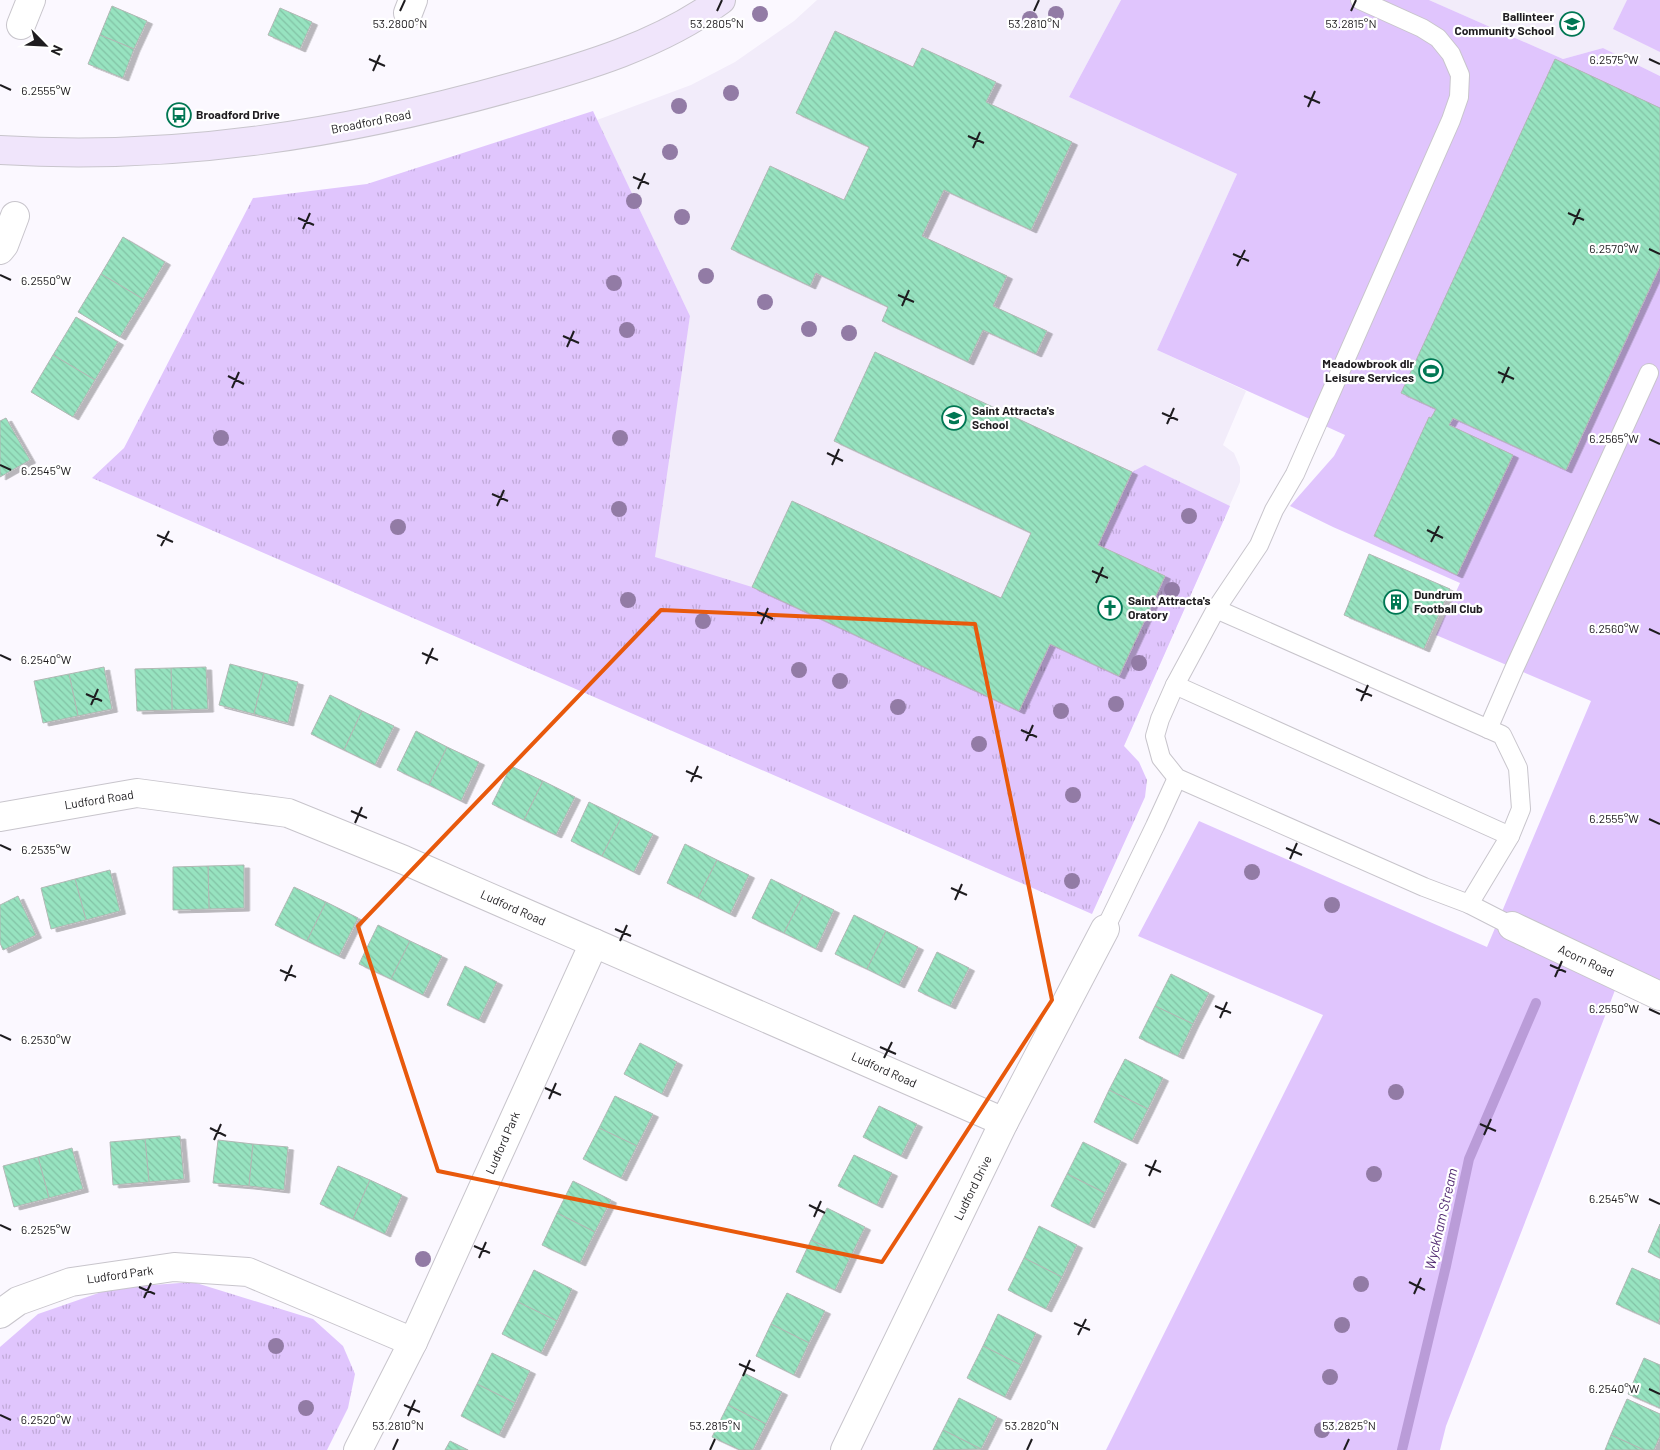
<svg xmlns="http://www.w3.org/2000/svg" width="1660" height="1450" viewBox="0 0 1660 1450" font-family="Barlow,sans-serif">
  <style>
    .built { fill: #f2ecfa }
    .grass { fill: url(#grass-tufts) }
    .green { fill: #e0c5fd }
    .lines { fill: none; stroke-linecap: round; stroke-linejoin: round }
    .stream { stroke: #ba9cd8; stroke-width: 10 }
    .building { fill: url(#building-back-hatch); stroke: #b1b8b4; filter: url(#shadow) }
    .lane-casing { stroke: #c8c5cc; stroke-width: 20 }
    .street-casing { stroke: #c8c5cc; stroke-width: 30 }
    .secondary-casing { stroke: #c8c5cc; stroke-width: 30 }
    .lane { stroke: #fff; stroke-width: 18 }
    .street { stroke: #fff; stroke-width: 28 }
    .secondary { stroke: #f0e5fb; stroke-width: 28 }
    .tree { fill: #927ba5 }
    .marked { fill: none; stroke: #e8590c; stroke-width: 4; stroke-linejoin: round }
    .ticks { fill: none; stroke: #1e1c1f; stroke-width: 2 }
    .labels { text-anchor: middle; stroke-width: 4.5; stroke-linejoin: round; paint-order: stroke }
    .poi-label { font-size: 12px; font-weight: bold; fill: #1e1c1f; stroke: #fff; text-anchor: start }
    .street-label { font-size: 12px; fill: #1e1c1f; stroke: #fff }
    .water-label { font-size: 14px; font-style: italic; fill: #542d74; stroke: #fff }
    .ticks-label { font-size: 12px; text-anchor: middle; fill: #1e1c1f; stroke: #fff; stroke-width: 4.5; stroke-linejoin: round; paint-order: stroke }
  </style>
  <defs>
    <pattern id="grass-tufts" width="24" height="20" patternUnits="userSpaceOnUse" patternTransform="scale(1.25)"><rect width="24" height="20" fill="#e0c5fd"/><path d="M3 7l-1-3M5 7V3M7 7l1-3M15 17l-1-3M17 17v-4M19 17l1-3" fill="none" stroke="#c0a9d8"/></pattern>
    <pattern id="building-back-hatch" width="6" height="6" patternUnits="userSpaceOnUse" patternTransform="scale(1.25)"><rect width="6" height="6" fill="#97e3c0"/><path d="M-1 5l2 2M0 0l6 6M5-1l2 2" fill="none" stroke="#82c2a5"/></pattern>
    <filter id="shadow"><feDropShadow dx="5.5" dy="3" stdDeviation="0" flood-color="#0004"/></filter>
  </defs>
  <rect width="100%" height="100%" fill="#fbf8ff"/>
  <g class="built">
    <polygon points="817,0 1121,0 1069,97 1237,174 1157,350 1246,391 1223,445 1234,453 1240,467 1240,482 1124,746 643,593 690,316 597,120 691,85 735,62 794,21"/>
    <polygon points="1429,0 1660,0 1660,76 1603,48 1563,59"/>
  </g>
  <g class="grass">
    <polygon points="593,111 690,316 655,557 752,587 1019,711 1050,644 1119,676 1165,576 1098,545 1132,472 1145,465 1230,506 1124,746 1139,762 1147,780 1145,797 1092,914 92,478 124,448 253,198 367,184"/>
    <polygon points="193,1282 313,1319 343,1346 355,1374 348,1408 327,1450 0,1450 0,1347 38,1314 113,1288"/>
  </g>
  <g class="green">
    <polygon points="1121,0 1429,0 1563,59 1603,48 1660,76 1660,982 1624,967 1446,1426 1440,1450 1106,1450 1323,1015 1138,936 1199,821 1487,947 1591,701 1436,635 1460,583 1333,527 1290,506 1334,456 1345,435 1157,350 1237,174 1069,97"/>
    <polygon points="1627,0 1660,0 1660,52 1613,29"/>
  </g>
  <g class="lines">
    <polyline class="stream" points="1402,1450 1446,1266 1469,1159 1536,1003"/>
  </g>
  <g class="building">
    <polygon points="112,6 147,21 134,49 100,35"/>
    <polygon points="280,8 312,22 300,49 268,35"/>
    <polygon points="835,31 913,67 922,48 996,82 986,102 1072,142 1031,230 944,190 922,236 1007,276 993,306 1047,331 1036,354 983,330 968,362 882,321 888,307 816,273 810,286 731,249 770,166 844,200 869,147 796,113"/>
    <polygon points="100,35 134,49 123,78 88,64"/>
    <polygon points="1555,59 1660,108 1660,266 1566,470 1453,418 1449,425 1513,455 1457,575 1374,536 1429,417 1431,418 1436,409 1401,393"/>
    <polygon points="123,237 165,262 143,299 101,274"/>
    <polygon points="101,274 143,299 120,337 78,312"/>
    <polygon points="76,317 118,342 95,380 53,355"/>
    <polygon points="875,352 1132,472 1098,545 1165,576 1119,676 1050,644 1019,711 752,587 792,501 1001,598 1031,533 834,441"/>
    <polygon points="53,355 95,380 73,417 31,392"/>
    <polygon points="6,418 30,460 0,477 0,421"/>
    <polygon points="1369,554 1450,589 1424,649 1344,615"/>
    <polygon points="230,664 264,673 254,714 219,705"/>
    <polygon points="104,667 112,709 78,716 69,674"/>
    <polygon points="206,667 208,709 172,710 171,668"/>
    <polygon points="171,668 172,710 137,711 135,669"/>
    <polygon points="264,673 298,682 288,723 254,714"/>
    <polygon points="69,674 78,716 43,723 34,681"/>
    <polygon points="330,695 362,711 344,750 311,734"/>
    <polygon points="362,711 394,726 375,765 344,750"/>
    <polygon points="416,731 447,747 429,785 397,770"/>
    <polygon points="447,747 479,762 461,801 429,785"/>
    <polygon points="511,766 543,781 524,820 492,804"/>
    <polygon points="543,781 575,797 556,835 524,820"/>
    <polygon points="589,802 621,818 602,856 571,841"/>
    <polygon points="621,818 653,834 634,872 602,856"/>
    <polygon points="685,844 717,860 698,898 667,883"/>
    <polygon points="717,860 749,875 730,914 698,898"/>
    <polygon points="244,865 244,908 209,909 208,866"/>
    <polygon points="208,866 209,909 173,910 173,867"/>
    <polygon points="110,870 120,911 86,920 75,879"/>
    <polygon points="75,879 86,920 51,929 41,888"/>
    <polygon points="771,879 803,895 784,933 752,918"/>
    <polygon points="294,887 326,902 307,941 275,925"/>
    <polygon points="803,895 834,910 816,949 784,933"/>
    <polygon points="18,896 36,935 3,950 0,943 0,905"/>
    <polygon points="326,902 358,918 339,956 307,941"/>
    <polygon points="854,915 886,931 867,969 835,954"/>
    <polygon points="378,925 410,941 391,979 359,964"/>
    <polygon points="886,931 918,947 899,985 867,969"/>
    <polygon points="410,941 442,956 423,995 391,979"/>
    <polygon points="937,952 969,968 950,1006 918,991"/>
    <polygon points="465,966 497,982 479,1020 447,1005"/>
    <polygon points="1171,974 1209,993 1193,1024 1155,1006"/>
    <polygon points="1155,1006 1193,1024 1178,1056 1139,1038"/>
    <polygon points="640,1043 677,1062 662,1094 624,1074"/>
    <polygon points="1125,1059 1163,1078 1148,1109 1109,1090"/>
    <polygon points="1109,1090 1148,1109 1132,1141 1094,1122"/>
    <polygon points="615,1096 653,1114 637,1146 599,1128"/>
    <polygon points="879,1106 917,1124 901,1156 863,1137"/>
    <polygon points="599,1128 637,1146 621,1178 583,1159"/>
    <polygon points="180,1136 184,1179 149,1182 145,1139"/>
    <polygon points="145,1139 149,1182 113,1185 110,1142"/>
    <polygon points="218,1140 253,1144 249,1186 213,1183"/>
    <polygon points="1083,1142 1121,1161 1105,1193 1067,1174"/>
    <polygon points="253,1144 288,1147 284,1190 249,1186"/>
    <polygon points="72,1148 83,1189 49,1198 38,1157"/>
    <polygon points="854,1155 892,1173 877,1205 838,1186"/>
    <polygon points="38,1157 49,1198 14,1207 3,1166"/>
    <polygon points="338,1166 370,1180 353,1219 320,1204"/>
    <polygon points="1067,1174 1105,1193 1089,1225 1051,1206"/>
    <polygon points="370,1180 402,1195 385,1234 353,1219"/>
    <polygon points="573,1181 611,1200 595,1232 557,1213"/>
    <polygon points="827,1208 865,1227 850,1258 811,1240"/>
    <polygon points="557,1213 595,1232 580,1263 542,1245"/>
    <polygon points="1660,1224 1660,1258 1648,1252"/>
    <polygon points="1039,1226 1077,1245 1062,1277 1024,1258"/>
    <polygon points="811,1240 850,1258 835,1290 796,1272"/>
    <polygon points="1024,1258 1062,1277 1046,1309 1008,1290"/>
    <polygon points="1632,1268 1660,1280 1660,1317 1658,1323 1616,1304"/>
    <polygon points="534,1270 572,1289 557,1321 518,1302"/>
    <polygon points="787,1293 825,1311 809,1343 771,1324"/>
    <polygon points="518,1302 557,1321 541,1353 502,1334"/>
    <polygon points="998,1314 1036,1333 1021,1365 983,1346"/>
    <polygon points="771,1324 809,1343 794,1375 756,1356"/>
    <polygon points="983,1346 1021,1365 1005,1397 967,1378"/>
    <polygon points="492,1353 530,1371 515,1403 477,1384"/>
    <polygon points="1644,1358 1660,1365 1660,1408 1628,1394"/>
    <polygon points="744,1373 782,1392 766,1424 728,1405"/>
    <polygon points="477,1384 515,1403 499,1435 461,1416"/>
    <polygon points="959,1398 997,1417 981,1449 943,1430"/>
    <polygon points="1627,1399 1660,1414 1660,1436 1654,1450 1644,1450 1611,1435"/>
    <polygon points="728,1405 766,1424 753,1450 740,1450 712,1437"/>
    <polygon points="943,1430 981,1449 933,1450"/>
    <polygon points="1611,1435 1644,1450 1605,1450"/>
    <polygon points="450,1441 468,1450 445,1450"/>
  </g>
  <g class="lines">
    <g class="lane-casing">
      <g id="lane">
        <polyline points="1360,0 1422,28 1438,38 1451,54 1460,75 1459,97 1451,120 1295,474 1274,510 1259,545 1216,609 1175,685 1160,719 1155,736 1161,758 1177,778 1424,887 1469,904 1512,926"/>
        <polyline points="1216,609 1502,735 1518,768 1521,809 1510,836 1469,904"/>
        <polyline points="1175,685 1510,836"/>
        <polyline points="1488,729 1514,669 1649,373"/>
        <polyline points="1105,929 1155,826 1177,778"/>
      </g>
    </g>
    <g class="street-casing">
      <g id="street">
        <polyline points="408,13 413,0"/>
        <polyline points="21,25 31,0"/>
        <polyline points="0,250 4,245 15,216"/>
        <polyline points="0,817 137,793 288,813 404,860 1004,1122"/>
        <polyline points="1512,926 1660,996"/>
        <polyline points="0,1314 18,1301 71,1282 174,1267 248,1272 413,1342"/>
        <polyline points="358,1450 413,1342 594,943"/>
        <polyline points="845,1450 1004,1122 1105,929"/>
      </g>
    </g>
    <g class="secondary-casing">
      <path id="secondary" d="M0 150C176 161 344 134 512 87 585 67 660 45 721 0"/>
    </g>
    <use href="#lane" class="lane"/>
    <use href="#street" class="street"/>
    <use href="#secondary" class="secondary"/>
  </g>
  <g class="tree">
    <circle cx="760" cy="14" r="8"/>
    <circle cx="1056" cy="14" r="8"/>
    <circle cx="1030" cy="19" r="8"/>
    <circle cx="731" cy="93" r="8"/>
    <circle cx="679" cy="106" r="8"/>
    <circle cx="670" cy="152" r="8"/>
    <circle cx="634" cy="201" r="8"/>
    <circle cx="682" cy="217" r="8"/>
    <circle cx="706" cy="276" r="8"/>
    <circle cx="614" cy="283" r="8"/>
    <circle cx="765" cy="302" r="8"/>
    <circle cx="809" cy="329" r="8"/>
    <circle cx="627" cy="330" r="8"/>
    <circle cx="849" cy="333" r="8"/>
    <circle cx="221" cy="438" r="8"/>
    <circle cx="620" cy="438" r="8"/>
    <circle cx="619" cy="509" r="8"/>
    <circle cx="1189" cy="516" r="8"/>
    <circle cx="398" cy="527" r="8"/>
    <circle cx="1172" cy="590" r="8"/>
    <circle cx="628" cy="600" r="8"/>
    <circle cx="703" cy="621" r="8"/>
    <circle cx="1139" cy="663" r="8"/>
    <circle cx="799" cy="670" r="8"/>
    <circle cx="840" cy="681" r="8"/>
    <circle cx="1116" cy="704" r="8"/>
    <circle cx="898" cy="707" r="8"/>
    <circle cx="1061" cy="711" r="8"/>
    <circle cx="979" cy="744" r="8"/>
    <circle cx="1073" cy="795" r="8"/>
    <circle cx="1252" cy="872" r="8"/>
    <circle cx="1072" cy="881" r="8"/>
    <circle cx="1332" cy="905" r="8"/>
    <circle cx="1396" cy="1092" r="8"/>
    <circle cx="1374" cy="1174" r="8"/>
    <circle cx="423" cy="1259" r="8"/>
    <circle cx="1361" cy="1284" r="8"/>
    <circle cx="1342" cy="1325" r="8"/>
    <circle cx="276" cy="1346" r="8"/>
    <circle cx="1330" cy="1377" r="8"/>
    <circle cx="306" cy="1408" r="8"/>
    <circle cx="1322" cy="1430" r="8"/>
  </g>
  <path class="marked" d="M661 610 975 624 1052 1000 882 1262 438 1171 358 926Z"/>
  <path class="ticks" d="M400 11 405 0M717 11 722 0M1034 11 1039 0M1351 11 1356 0M369 59 385 66M1649 59 1660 64M373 71 380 55M0 85 11 90M1304 96 1320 103M1308 107 1315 91M968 136 984 143M973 148 980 132M633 177 649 184M638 189 645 173M1568 213 1584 220M298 218 314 225M1573 225 1580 209M303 229 310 213M1649 249 1660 254M1233 254 1249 261M1237 266 1245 250M0 275 11 280M898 295 914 302M902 306 909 290M563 336 579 343M567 347 574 331M1498 372 1514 379M228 376 244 384M1502 383 1509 367M232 388 239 372M1162 413 1178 420M1167 424 1174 408M1649 439 1660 444M827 453 843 461M0 465 11 470M832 465 839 449M492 494 508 501M497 506 504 490M1427 530 1443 538M157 535 173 542M1431 542 1439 526M161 546 169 531M1092 571 1108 578M1096 583 1103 567M757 612 773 619M761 624 768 608M1649 629 1660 634M422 653 438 660M0 655 11 660M426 664 433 648M1356 689 1372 696M86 694 102 701M1361 701 1368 685M91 705 98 689M1021 730 1037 737M1026 741 1033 725M686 771 702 778M691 782 698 766M351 811 367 818M1649 819 1660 824M355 823 362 807M0 845 11 850M1286 848 1302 855M1290 859 1297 843M951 888 967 895M955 900 962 884M615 929 631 936M620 941 627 925M1550 965 1566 972M280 970 296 977M1555 977 1562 961M285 981 292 965M1215 1006 1231 1013M1649 1009 1660 1014M1220 1018 1227 1002M0 1035 11 1040M880 1047 896 1054M884 1058 892 1042M545 1088 561 1095M549 1099 556 1083M1480 1124 1496 1131M210 1128 226 1136M1484 1135 1491 1119M214 1140 221 1124M1145 1165 1161 1172M1149 1176 1156 1160M1649 1199 1660 1204M809 1205 825 1213M814 1217 821 1201M0 1225 11 1230M474 1246 490 1253M479 1258 486 1242M1409 1282 1425 1290M139 1287 155 1294M1414 1294 1421 1278M144 1298 151 1283M1074 1323 1090 1330M1078 1335 1086 1319M739 1364 755 1371M743 1376 750 1360M1649 1389 1660 1394M404 1405 420 1412M0 1415 11 1420M408 1416 415 1400M393 1450 398 1439M710 1450 715 1439M1027 1450 1032 1439M1344 1450 1349 1439"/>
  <defs>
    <g id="school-ring" transform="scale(1.25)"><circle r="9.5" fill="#fff" stroke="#007753" stroke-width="1.5"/><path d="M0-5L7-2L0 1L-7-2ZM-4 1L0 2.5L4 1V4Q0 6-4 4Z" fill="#007753"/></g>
    <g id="bus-ring" transform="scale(1.25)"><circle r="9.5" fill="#fff" stroke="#007753" stroke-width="1.5"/><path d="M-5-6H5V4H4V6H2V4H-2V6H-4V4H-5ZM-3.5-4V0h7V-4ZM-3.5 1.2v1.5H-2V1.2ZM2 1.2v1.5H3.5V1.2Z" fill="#007753"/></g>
    <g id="stadium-ring" transform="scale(1.25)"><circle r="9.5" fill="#fff" stroke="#007753" stroke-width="1.5"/><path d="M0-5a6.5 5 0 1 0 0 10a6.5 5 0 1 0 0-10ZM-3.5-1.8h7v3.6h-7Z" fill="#007753"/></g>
    <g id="building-ring" transform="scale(1.25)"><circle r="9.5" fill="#fff" stroke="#007753" stroke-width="1.5"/><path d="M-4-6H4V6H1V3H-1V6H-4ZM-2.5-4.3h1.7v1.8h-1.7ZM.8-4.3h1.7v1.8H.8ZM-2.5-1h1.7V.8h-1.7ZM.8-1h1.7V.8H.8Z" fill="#007753"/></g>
    <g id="church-ring" transform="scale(1.25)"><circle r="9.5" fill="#fff" stroke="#007753" stroke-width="1.5"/><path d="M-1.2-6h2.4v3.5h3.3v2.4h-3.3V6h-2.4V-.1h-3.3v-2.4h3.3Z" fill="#007753"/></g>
  </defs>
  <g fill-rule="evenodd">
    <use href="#school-ring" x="1572" y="24"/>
    <use href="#bus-ring" x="179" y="115"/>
    <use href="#stadium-ring" x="1431" y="371"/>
    <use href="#school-ring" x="954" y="418"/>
    <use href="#building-ring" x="1396" y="602"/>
    <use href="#church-ring" x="1110" y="608"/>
  </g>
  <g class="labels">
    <g class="poi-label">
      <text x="1554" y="21" text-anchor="end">Ballinteer<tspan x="1554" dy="14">Community School</tspan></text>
      <text x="196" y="119">Broadford Drive</text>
      <text x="1414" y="368" text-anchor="end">Meadowbrook dlr<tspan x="1414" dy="14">Leisure Services</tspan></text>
      <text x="972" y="415">Saint Attracta's<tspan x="972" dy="14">School</tspan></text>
      <text x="1414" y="599">Dundrum<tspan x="1414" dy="14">Football Club</tspan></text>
      <text x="1128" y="605">Saint Attracta's<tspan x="1128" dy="14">Oratory</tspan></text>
    </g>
    <g class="street-label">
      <text transform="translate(371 122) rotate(-11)" y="4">Broadford Road</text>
      <text transform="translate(99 800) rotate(-9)" y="4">Ludford Road</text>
      <text transform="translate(513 908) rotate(24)" y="4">Ludford Road</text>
      <text transform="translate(1586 961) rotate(25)" y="4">Acorn Road</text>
      <text transform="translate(884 1070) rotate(24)" y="4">Ludford Road</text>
      <text transform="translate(503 1143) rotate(-66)" y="4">Ludford Park</text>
      <text transform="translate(973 1188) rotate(-64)" y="4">Ludford Drive</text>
      <text transform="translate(120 1275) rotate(-8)" y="4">Ludford Park</text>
    </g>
    <g class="water-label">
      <text transform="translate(1441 1219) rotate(-77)" y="5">Wyckham Stream</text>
    </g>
  </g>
  <g class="ticks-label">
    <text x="400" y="28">53.2800°N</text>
    <text x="717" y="28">53.2805°N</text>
    <text x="1034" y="28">53.2810°N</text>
    <text x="1351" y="28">53.2815°N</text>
    <text x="1614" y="64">6.2575°W</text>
    <text x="46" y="95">6.2555°W</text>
    <text x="1614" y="253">6.2570°W</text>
    <text x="46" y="285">6.2550°W</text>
    <text x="1614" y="443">6.2565°W</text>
    <text x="46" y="475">6.2545°W</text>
    <text x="1614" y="633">6.2560°W</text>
    <text x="46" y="664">6.2540°W</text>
    <text x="1614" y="823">6.2555°W</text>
    <text x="46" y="854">6.2535°W</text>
    <text x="1614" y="1013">6.2550°W</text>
    <text x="46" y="1044">6.2530°W</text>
    <text x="1614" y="1203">6.2545°W</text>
    <text x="46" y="1234">6.2525°W</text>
    <text x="1614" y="1393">6.2540°W</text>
    <text x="46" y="1424">6.2520°W</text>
    <text x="398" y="1430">53.2810°N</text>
    <text x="715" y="1430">53.2815°N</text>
    <text x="1032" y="1430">53.2820°N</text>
    <text x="1349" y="1430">53.2825°N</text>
  </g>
  <g transform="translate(45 45) rotate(114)" stroke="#ffffff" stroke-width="4" paint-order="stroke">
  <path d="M0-4L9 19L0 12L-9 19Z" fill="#1e1c1f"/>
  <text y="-8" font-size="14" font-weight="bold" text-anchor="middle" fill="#1e1c1f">N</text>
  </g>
</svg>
